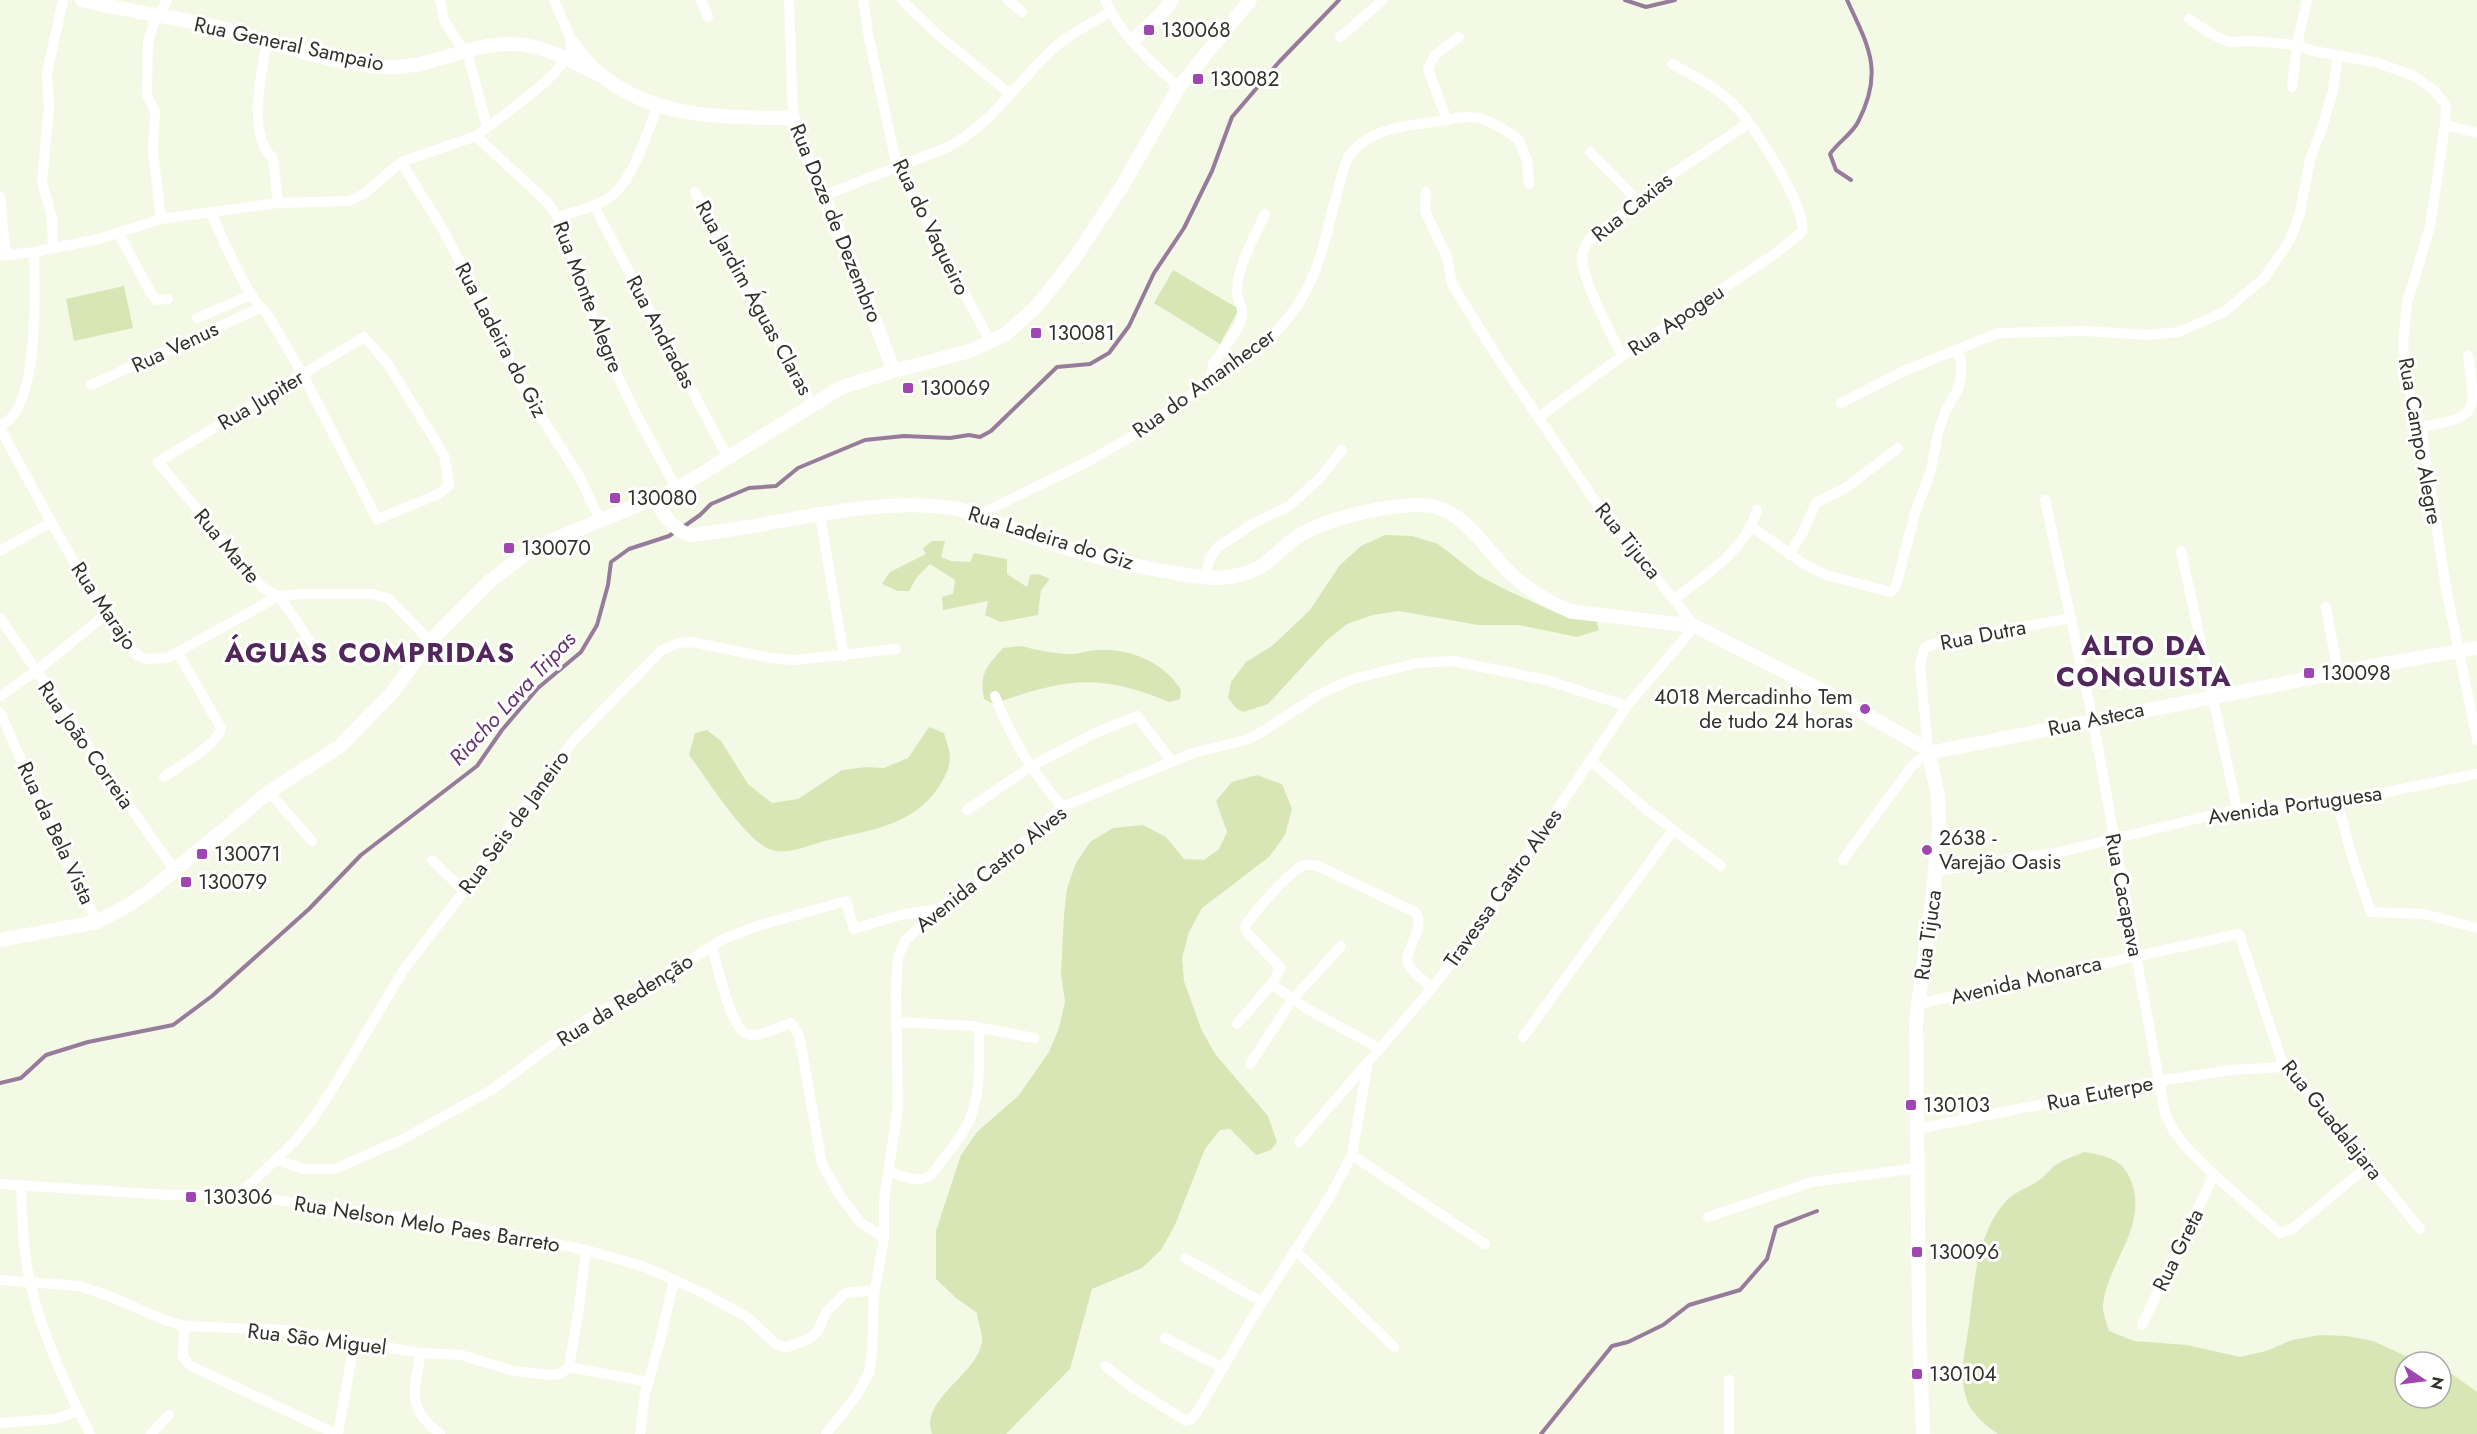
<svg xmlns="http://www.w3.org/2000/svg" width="2477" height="1434" viewBox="0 0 2477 1434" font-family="Jost,sans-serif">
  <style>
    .green { fill: #d8e6b6 }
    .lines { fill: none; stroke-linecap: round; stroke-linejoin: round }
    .stream { stroke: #967b9b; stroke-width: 4 }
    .street { stroke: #fff; stroke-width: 10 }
    .secondary { stroke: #fff; stroke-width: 14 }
    .poi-dot { fill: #9f46b2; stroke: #fff; stroke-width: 2 }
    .labels { text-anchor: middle; stroke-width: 6; stroke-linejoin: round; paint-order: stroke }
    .poi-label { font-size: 21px; fill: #31332b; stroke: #fff; text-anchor: start }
    .street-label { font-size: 21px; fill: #31332b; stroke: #fff }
    .water-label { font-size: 22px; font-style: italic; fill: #663471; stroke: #fff }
    .district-label { font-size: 27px; font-weight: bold; letter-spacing: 1.5px; fill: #52275b; stroke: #fff }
  </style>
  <rect width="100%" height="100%" fill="#f3f9e5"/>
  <g class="green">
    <polygon points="1173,270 1239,309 1220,344 1154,303"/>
    <polygon points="124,286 133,328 74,341 66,299"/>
    <polygon points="1385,535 1412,536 1438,544 1478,575 1502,588 1570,619 1596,620 1599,630 1577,637 1519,625 1478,625 1399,611 1373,615 1347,624 1326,641 1268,704 1243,712 1236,708 1228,698 1231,682 1246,662 1272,646 1310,610 1340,565 1361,546"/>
    <polygon points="932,541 945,541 941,557 951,561 970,562 974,553 1007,559 1007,574 1027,587 1030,575 1038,574 1050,579 1041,590 1038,615 1001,622 985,615 988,601 943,610 942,597 953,594 955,580 930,564 917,577 909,591 898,591 882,584 890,572 926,554 923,548"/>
    <path d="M1021 646C1037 650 1054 654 1071 654 1080 654 1089 650 1098 650 1130 648 1165 663 1181 690L1180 699 1169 702C1097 672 1065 679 993 704L984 699C979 673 987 666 1003 648Z"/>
    <path d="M929 727 944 733C946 740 949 748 950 755 950 769 945 777 938 788 911 827 868 830 825 841 809 845 789 855 772 850 746 843 707 778 689 755L695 733 707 730 721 741 748 784 772 803 798 799 842 770 867 767 884 768 908 758Z"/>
    <path d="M1257 775 1282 784 1292 809 1285 835 1269 857 1202 908 1189 932 1182 958 1184 981 1202 1031 1216 1055 1268 1116 1277 1142 1271 1150 1256 1155 1230 1129 1220 1130 1205 1149 1175 1225 1161 1250 1142 1268 1092 1289 1070 1369 1006 1434H932C919 1399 977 1375 982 1342 983 1334 978 1322 977 1313L956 1298 936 1279V1231L961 1155 977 1132 1019 1095 1049 1052 1059 1028 1065 1001 1061 974 1064 914 1067 888 1076 863 1090 842 1113 828 1143 825 1166 837 1184 859 1204 860 1219 849 1227 832 1216 801 1232 782Z"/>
    <path d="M2084 1152C2109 1156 2125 1160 2133 1186 2145 1230 2108 1263 2103 1304 2102 1312 2107 1323 2109 1331L2134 1341 2187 1345 2240 1357 2266 1351 2292 1340 2320 1335 2347 1336 2373 1341 2419 1362H2405V1398H2441V1370L2452 1374 2477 1392V1434H1998C1988 1427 1975 1417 1969 1405 1957 1379 1965 1352 1969 1325 1974 1283 1977 1232 2007 1200 2015 1192 2029 1187 2038 1181 2046 1176 2051 1167 2059 1163 2066 1158 2076 1156 2084 1152Z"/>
  </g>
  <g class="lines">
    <g class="stream">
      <polyline points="1625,0 1646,7 1675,0"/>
      <path d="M1847 0C1869 47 1884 72 1858 122 1852 134 1838 142 1830 154L1836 170 1851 180"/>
      <polyline points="683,527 700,515 711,504 749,488 776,486 798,468 865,440 904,436 950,438 969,435 980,437 991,431 1057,367 1090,364 1109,353 1129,326 1154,273 1184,228 1212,171 1232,117 1279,62 1339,0"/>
      <polyline points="0,1083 21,1078 46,1055 88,1042 173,1025 212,996 309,909 361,855 477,766 502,730 538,688 581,652 597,625 608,585 611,562 629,549 669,536 676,531"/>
      <polyline points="1541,1434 1612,1346 1628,1342 1663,1325 1689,1305 1740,1290 1767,1259 1776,1227 1817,1211"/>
    </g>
    <g class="street">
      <polyline points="440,0 444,20 464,51"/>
      <polyline points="701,0 708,17"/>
      <polyline points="789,0 793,118"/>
      <polyline points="863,0 868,33 897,167 991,343"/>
      <polyline points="902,0 938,35 1010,94"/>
      <polyline points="1008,0 1022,12"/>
      <path d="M1105 0C1118 31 1153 65 1179 87"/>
      <polyline points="2189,19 2213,35 2230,42 2253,41 2297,45 2314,51 2378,63 2414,76 2434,90 2446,106 2445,125 2430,227 2407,303 2403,344 2407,380 2421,427 2446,588 2477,740"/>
      <polyline points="1340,37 1383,0"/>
      <path d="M267 43C261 72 247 137 273 158L278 203"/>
      <polyline points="467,51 487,127"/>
      <polyline points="2292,87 2297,45 2307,0"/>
      <polyline points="1447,120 1428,69 1435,55 1459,37"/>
      <polyline points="2445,125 2477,133"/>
      <path d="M476 136C496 120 573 69 572 43 571 37 557 9 554 0"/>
      <polyline points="1590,152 1638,201"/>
      <polyline points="401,162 442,228 483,306 518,380 580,478 600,520"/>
      <polyline points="695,192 812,405"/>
      <path d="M0 196C4 216 1 235 7 254"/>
      <path d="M823 196 948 147C992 124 1019 80 1055 47 1071 33 1092 23 1110 12"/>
      <polyline points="594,206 728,458"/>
      <path d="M211 213C222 236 247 299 266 312L303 375 377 519 439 494 449 485 444 455 388 364 364 337 158 462 263 588 279 596 319 654"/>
      <path d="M558 217C574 212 592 208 607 199 633 183 647 133 658 105"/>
      <polyline points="161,219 153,151 155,111 147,95 148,42 153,25 167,0"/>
      <polyline points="119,234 152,295 156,300 168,299"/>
      <polyline points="53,247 52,218 42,182 49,107 47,73 63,0"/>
      <polyline points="0,256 34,252 99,239 161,219 278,203 349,201 364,194 401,162 476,136 547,202 560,220 599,337 635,412 677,489"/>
      <polyline points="197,318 251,295"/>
      <path d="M1622 356C1609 329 1586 288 1582 260 1581 253 1585 248 1587 242L1671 175 1749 123"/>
      <path d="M1215 378 1212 371 1213 364C1222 350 1238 333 1242 316 1244 306 1236 299 1237 289 1239 263 1254 238 1265 214"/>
      <polyline points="91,385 260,308"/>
      <polyline points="1841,403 1906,370 1998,333 2085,331 2147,335 2179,332 2224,312 2264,278 2290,240 2300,213 2310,159 2321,131 2333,91 2338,56"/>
      <path d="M1539 417 1622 356 1776 253 1802 232C1808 208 1750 118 1730 101 1713 85 1692 75 1672 64"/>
      <path d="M0 425C40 412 35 287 34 252"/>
      <path d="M2421 427C2477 417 2477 415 2468 356"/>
      <polyline points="0,428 51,522 105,615 137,655 146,659 167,658 279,596 302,594 372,594 389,599 430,641"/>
      <polyline points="2045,500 2093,721 2165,1113 2172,1128 2186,1147 2214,1175 2280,1233 2292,1229 2369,1165"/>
      <polyline points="820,515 844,656"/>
      <path d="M978 515 1087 462 1131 437 1263 344C1329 286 1321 232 1348 157 1370 127 1406 126 1440 121 1450 120 1461 116 1472 117 1488 118 1505 130 1518 139L1527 160 1529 184"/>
      <polyline points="1752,527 1804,564 1826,575 1891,592 1896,586 1915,513 1931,470 1938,433 1945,412 1958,389 1961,376 1961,359 1955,350"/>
      <polyline points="0,551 51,522"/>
      <polyline points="2181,551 2237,809"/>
      <polyline points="1789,555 1803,532 1816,503 1847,487 1898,448"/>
      <polyline points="1204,578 1210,558 1218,547 1254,523 1289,506 1319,479 1342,450"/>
      <path d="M1675 598C1707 575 1745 550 1757 510"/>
      <polyline points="2326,607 2338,673"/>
      <polyline points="0,618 174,870"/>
      <polyline points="0,696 35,672 105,615"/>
      <path d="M995 696C1013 743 1031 769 1062 807"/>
      <polyline points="0,712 61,850 97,922"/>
      <polyline points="1928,750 1920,666 1924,649 1930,645 1966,637 2072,618"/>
      <polyline points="1590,760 1646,809 1721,866"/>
      <path d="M164 777C178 767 218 744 221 728L178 653"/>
      <polyline points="269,792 312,841"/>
      <polyline points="2337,802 2353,860 2371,912 2424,914 2477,928"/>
      <polyline points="967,810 1030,767 1095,733 1137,716 1172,762"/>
      <polyline points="432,860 464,891"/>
      <polyline points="1843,860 1911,767 1928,753"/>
      <polyline points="1936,871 2060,852 2237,809 2337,802 2477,774"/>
      <path d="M712 946C717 964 731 1034 750 1035 764 1036 777 1027 791 1023L799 1035 822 1164 839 1194 860 1222 884 1238"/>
      <polyline points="1271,984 1309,1010 1379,1048"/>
      <polyline points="1918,1004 2239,934 2284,1067 2320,1106 2420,1229"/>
      <polyline points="897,1022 971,1026 1034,1038"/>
      <path d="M1237 1024 1274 981 1280 967 1248 934 1245 927C1251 915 1292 869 1304 865 1309 864 1313 865 1318 866L1415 912C1426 926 1408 945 1407 960L1412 970 1432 988"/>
      <polyline points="1523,1037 1673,830"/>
      <polyline points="1250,1064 1292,1000 1341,946"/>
      <polyline points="1917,1129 2160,1081 2230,1070 2284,1067"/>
      <polyline points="1299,1142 1432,988 1476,931 1627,706 1695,626 1593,498 1494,352 1452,284 1447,257 1425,211 1426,192"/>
      <polyline points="1352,1155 1485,1244"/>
      <polyline points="276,1160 304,1169 335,1169 403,1139 493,1089 584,1021 655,982 723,939 757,926 846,901 854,929 900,915 938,909"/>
      <path d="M889 1172C903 1176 918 1184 931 1175 943 1159 957 1143 967 1125 982 1097 979 1059 979 1027"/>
      <polyline points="0,1184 168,1195 239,1195 471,1227 586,1250 645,1267 703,1293 747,1317 777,1345 787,1347 809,1339 818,1331 826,1312 845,1293 875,1290"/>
      <path d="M21 1185C22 1217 23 1251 30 1282 41 1331 67 1389 90 1434"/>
      <polyline points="239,1195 294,1142 312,1120 335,1085 403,971 464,891 552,768 574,740 662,650 678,643 691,642 771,658 795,660 896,649"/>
      <polyline points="1708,1217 1812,1182 1918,1168"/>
      <polyline points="1295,1250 1394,1347"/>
      <polyline points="1185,1258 1262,1302"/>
      <polyline points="0,1280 79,1286 109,1296 162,1319 184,1326 284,1330 421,1353 461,1355 513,1371 550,1375 560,1374 569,1367"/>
      <polyline points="2142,1325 2214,1175"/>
      <polyline points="184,1326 183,1357 191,1366 336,1434"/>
      <polyline points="1165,1338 1223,1368"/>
      <path d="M421 1353C414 1392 405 1406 440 1434"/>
      <polyline points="1105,1366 1132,1387 1186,1421 1190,1420 1197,1412 1251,1320 1329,1198 1352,1155 1368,1062"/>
      <polyline points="569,1367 578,1315 586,1250"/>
      <polyline points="569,1367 649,1382"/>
      <polyline points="1729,1380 1729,1434"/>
      <polyline points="0,1423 55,1419 78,1411"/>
      <polyline points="151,1434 169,1415"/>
      <polyline points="338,1434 354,1343"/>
      <polyline points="640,1434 645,1393 659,1345 674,1280"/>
      <polyline points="826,1434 855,1398 869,1373 872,1353 874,1295 884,1238 884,1201 898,1107 896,991 898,957 905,941 938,909 978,884 1062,807 1193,753 1246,740 1260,733 1320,694 1353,679 1417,663 1453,661 1546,680 1627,706"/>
    </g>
    <g class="secondary">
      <path d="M82 0C129 12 177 17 224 29 278 43 332 65 388 67 415 68 438 59 463 52 520 34 547 48 597 74"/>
      <polyline points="1133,40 1164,11 1172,0"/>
      <path d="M572 43C623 118 711 118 793 118L803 148 864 293 894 371"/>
      <path d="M655 500C664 515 673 530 690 535 776 527 865 496 951 508 980 512 1006 528 1032 537 1080 554 1131 566 1181 574 1192 576 1203 578 1214 578 1229 578 1253 573 1265 564 1277 554 1288 542 1302 534 1327 518 1407 499 1436 507 1468 516 1487 551 1510 573 1528 590 1552 605 1575 612L1695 626 1852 706 1928 750 1938 796 1939 827 1933 894 1916 1021 1919 1322 1923 1434"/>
      <polyline points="1928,753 2383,664 2477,648"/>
      <polyline points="0,940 97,922 127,906 151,890 269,792 340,746 391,694 430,641 491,580 526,554 548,542 677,489 842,387 894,371 970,351 1006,334 1037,306 1074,259 1121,188 1179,87 1250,0"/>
    </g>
  </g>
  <g class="poi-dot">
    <rect x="1143" y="24" width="12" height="12" rx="3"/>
    <rect x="1192" y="73" width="12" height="12" rx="3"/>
    <rect x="1030" y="327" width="12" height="12" rx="3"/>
    <rect x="902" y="382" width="12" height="12" rx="3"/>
    <rect x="609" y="492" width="12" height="12" rx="3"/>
    <rect x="503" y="542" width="12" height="12" rx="3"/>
    <rect x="2303" y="667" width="12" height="12" rx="3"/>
    <circle cx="1865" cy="709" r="6"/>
    <circle cx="1927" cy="850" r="6"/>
    <rect x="196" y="848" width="12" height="12" rx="3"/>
    <rect x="180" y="876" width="12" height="12" rx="3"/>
    <rect x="1905" y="1099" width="12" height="12" rx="3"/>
    <rect x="185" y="1191" width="12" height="12" rx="3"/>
    <rect x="1911" y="1246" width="12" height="12" rx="3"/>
    <rect x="1911" y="1368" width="12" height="12" rx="3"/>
  </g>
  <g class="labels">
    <g class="poi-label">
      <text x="1161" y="37">130068</text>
      <text x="1210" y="86">130082</text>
      <text x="1048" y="340">130081</text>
      <text x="920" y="395">130069</text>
      <text x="627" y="505">130080</text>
      <text x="521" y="555">130070</text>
      <text x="2321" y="680">130098</text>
      <text x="1853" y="704" text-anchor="end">4018 Mercadinho Tem<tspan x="1853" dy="24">de tudo 24 horas</tspan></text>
      <text x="1939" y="845">2638 -<tspan x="1939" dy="24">Varejão Oasis</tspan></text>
      <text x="214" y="861">130071</text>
      <text x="198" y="889">130079</text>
      <text x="1923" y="1112">130103</text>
      <text x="203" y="1204">130306</text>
      <text x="1929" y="1259">130096</text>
      <text x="1929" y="1381">130104</text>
    </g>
    <g class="street-label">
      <text transform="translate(289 44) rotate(12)" y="7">Rua General Sampaio</text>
      <text transform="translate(1632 207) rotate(-39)" y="7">Rua Caxias</text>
      <text transform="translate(836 223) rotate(68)" y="7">Rua Doze de Dezembro</text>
      <text transform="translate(931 227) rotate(64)" y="7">Rua do Vaqueiro</text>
      <text transform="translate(588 297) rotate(69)" y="7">Rua Monte Alegre</text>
      <text transform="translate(754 298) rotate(61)" y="7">Rua Jardim Águas Claras</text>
      <text transform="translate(1676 320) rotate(-34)" y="7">Rua Apogeu</text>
      <text transform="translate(661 332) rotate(62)" y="7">Rua Andradas</text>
      <text transform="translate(501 340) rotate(62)" y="7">Rua Ladeira do Giz</text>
      <text transform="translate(175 347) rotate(-25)" y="7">Rua Venus</text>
      <text transform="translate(1204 383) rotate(-36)" y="7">Rua do Amanhecer</text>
      <text transform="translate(261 400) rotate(-31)" y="7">Rua Jupiter</text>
      <text transform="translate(2420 441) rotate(80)" y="7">Rua Campo Alegre</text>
      <text transform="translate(1051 538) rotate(17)" y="7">Rua Ladeira do Giz</text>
      <text transform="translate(1628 541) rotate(51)" y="7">Rua Tijuca</text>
      <text transform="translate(227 546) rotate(50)" y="7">Rua Marte</text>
      <text transform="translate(104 606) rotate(56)" y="7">Rua Marajo</text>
      <text transform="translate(1983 635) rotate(-11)" y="7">Rua Dutra</text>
      <text transform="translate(2096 719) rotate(-12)" y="7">Rua Asteca</text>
      <text transform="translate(86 745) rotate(55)" y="7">Rua João Correia</text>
      <text transform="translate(2295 805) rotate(-8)" y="7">Avenida Portuguesa</text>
      <text transform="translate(514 822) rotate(-54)" y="7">Rua Seis de Janeiro</text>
      <text transform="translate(56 833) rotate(65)" y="7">Rua da Bela Vista</text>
      <text transform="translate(991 869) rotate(-39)" y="7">Avenida Castro Alves</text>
      <text transform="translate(1503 888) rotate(-55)" y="7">Travessa Castro Alves</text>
      <text transform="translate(2124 895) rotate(79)" y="7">Rua Cacapava</text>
      <text transform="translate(1928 935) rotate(-82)" y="7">Rua Tijuca</text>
      <text transform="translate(2026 980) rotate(-13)" y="7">Avenida Monarca</text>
      <text transform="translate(625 1000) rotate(-32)" y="7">Rua da Redenção</text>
      <text transform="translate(2100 1093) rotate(-11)" y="7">Rua Euterpe</text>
      <text transform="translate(2332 1120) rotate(51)" y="7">Rua Guadalajara</text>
      <text transform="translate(427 1224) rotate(9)" y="7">Rua Nelson Melo Paes Barreto</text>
      <text transform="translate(2178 1250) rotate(-64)" y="7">Rua Greta</text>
      <text transform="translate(317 1339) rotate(7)" y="7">Rua São Miguel</text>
    </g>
    <g class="water-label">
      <text transform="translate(512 698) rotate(-47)" y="8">Riacho Lava Tripas</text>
    </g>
    <g class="district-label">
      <text x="2144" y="655">ALTO DA<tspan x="2144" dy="31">CONQUISTA</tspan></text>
      <text x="370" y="662">ÁGUAS COMPRIDAS</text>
    </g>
  </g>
  <g transform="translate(2423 1380) rotate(103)"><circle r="28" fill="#ffffff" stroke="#adadaa" stroke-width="1.5"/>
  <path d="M0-4.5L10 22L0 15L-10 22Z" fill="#9f46b2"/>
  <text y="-9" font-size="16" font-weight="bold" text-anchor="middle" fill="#31332b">N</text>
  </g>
</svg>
